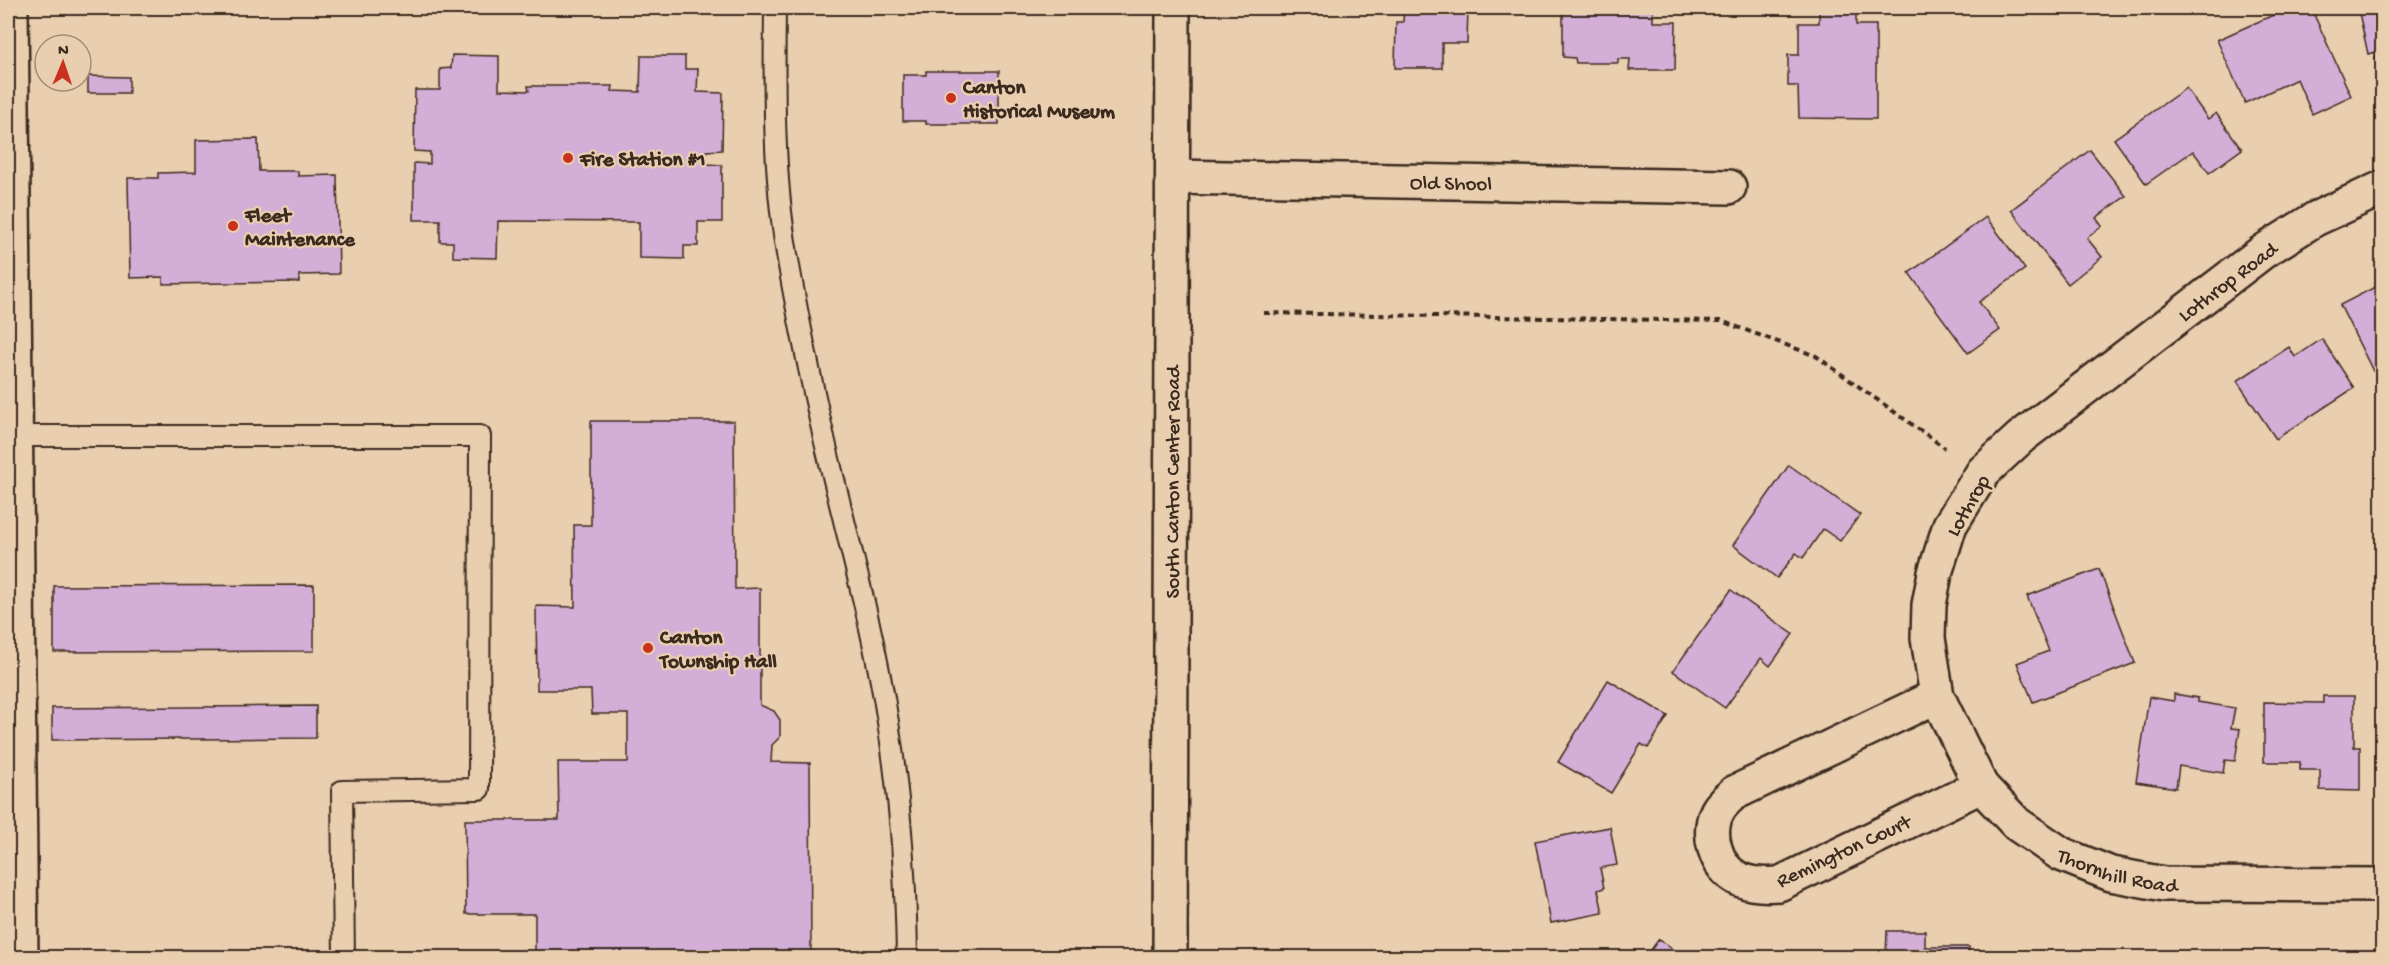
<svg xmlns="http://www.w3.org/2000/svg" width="2390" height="965" viewBox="0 0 2390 965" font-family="'Gochi Hand',sans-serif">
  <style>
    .building { fill: #d3aed7; stroke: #3b2a1e; stroke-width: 1.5 }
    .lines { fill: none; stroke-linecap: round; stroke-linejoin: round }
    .service-casing { stroke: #3b2a1e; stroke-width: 24 }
    .minor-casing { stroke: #3b2a1e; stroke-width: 38 }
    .secondary-casing { stroke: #3b2a1e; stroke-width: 38 }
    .path { stroke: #3b2a1e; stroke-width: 4; stroke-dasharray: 6 4.5; stroke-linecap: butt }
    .service { stroke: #e9ceb0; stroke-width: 20 }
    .minor { stroke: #e9ceb0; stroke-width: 33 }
    .secondary { stroke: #e9ceb0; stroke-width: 33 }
    .poi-dot { fill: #c8321e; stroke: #e9ceb0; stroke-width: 2 }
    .labels { text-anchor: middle; stroke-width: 4.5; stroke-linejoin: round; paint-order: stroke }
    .poi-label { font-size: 21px; font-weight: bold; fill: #3b2a1e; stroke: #e9ceb0; text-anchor: start }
    .street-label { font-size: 21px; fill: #3b2a1e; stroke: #e9ceb0 }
  </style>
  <rect width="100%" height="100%" fill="#e9ceb0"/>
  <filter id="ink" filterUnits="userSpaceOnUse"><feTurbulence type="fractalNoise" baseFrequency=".0167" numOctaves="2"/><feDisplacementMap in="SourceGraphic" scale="12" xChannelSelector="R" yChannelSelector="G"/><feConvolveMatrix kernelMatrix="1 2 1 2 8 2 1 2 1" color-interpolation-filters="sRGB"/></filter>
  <g filter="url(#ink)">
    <g class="building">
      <polygon points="1404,8 1468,8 1467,43 1442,43 1442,68 1395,68 1396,22 1403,22"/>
      <polygon points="1563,8 1653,8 1653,22 1676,22 1675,70 1629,70 1630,59 1618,59 1618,63 1576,63 1575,58 1563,57"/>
      <polygon points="1813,8 1856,8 1856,25 1876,25 1876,119 1799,118 1798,86 1788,86 1788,55 1799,55 1799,23 1819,23 1819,10 1813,11"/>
      <polygon points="2289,8 2311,8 2351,96 2312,114 2297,79 2245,103 2217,40"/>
      <polygon points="2358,8 2382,8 2382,73 2379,73 2375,52 2368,54"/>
      <polygon points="452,55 499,56 499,90 529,91 528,86 613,86 612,91 640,92 641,56 685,56 685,69 698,69 697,92 723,93 722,150 706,151 706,164 722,165 722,222 698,222 698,246 684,246 684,259 639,258 639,222 498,221 497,258 453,257 453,242 440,242 440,220 414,220 414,163 430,164 430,152 414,151 415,90 440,90 440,69 451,68"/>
      <polygon points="926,71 999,71 999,124 926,124 926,121 903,121 903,75 926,75"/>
      <polygon points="88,76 129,77 129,93 88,93"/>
      <polygon points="2186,88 2208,119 2216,113 2242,149 2209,173 2193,151 2146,184 2114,139"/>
      <polygon points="258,139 259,171 298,171 298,176 337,175 339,274 299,275 299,282 163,284 163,277 130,278 128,178 158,178 158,173 196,172 196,140"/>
      <polygon points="2090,150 2126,196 2096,218 2102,226 2087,238 2102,257 2068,284 2011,210"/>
      <polygon points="1986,217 2025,269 1979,302 2000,330 1968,353 1909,273"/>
      <polygon points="2377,286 2382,297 2382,372 2381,368 2373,371 2340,305"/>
      <polygon points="2322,339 2354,388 2276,439 2237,381 2289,347 2295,357"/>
      <polygon points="591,421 734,421 735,589 760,588 760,705 774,711 780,720 780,737 772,745 771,762 810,763 811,958 535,958 535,914 466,914 465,820 559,820 558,762 628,762 628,714 592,714 591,690 537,690 536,606 575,607 574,525 591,525"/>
      <polygon points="1789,465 1860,515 1840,541 1823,529 1803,558 1796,553 1777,578 1733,545"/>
      <polygon points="2099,569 2135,663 2033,702 2017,663 2049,651 2027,596"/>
      <polygon points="314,585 314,651 54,652 54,586"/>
      <polygon points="1731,590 1793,634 1770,666 1761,658 1725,708 1673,671"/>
      <polygon points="1608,680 1668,716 1648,748 1641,744 1611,793 1558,762"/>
      <polygon points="2174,694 2198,698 2198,702 2235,708 2231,728 2240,729 2235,761 2225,760 2223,773 2179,766 2176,788 2136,782 2149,697 2174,701"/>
      <polygon points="2323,696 2354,696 2354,747 2360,747 2360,791 2320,790 2320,770 2300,770 2300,762 2264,762 2264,702 2323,703"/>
      <polygon points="316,706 316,738 52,740 52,708"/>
      <polygon points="1610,827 1617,865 1600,868 1604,888 1598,890 1603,913 1551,923 1535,841"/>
      <polygon points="1887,931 1925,931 1925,947 1969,947 1968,958 1886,958"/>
      <polygon points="1659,939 1684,958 1645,958"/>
      <rect x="2010" y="951" width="39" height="7"/>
    </g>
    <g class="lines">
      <g class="service-casing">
        <g id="service">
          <path d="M775 8C774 89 773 173 787 254 796 309 808 365 820 420 842 520 872 619 888 722 900 799 906 879 907 958"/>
          <polyline points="16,436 480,436 479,789 342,791 344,958"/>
        </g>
      </g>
      <g class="minor-casing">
        <g id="minor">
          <polyline points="11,8 21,958"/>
          <path id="s1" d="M1173 177 1729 187"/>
          <path id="s2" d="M2382 188 2315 219 2264 251 2021 437 1983 472 1950 525 1935 573 1929 605 1928 638 1937 696 1981 786 2017 824 2061 854 2111 874 2164 884 2382 885"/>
          <path d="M1937 696 1734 793C1729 797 1724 802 1720 807 1704 829 1715 870 1741 880 1753 885 1766 885 1779 884L1981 786"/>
        </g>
      </g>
      <g class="secondary-casing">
        <g id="secondary">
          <path id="s3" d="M1170 958 1173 8"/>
        </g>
      </g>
      <polyline class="path" points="1264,313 1721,321 1816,356 1945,448"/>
      <use href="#service" class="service"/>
      <use href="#minor" class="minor"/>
      <use href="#secondary" class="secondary"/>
    </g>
  </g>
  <g class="poi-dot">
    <circle cx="951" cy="98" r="6"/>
    <circle cx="568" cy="158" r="6"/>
    <circle cx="233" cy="226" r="6"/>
    <circle cx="648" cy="648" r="6"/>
  </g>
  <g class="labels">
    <g class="poi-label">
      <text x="963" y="93">Canton<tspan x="963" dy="24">Historical Museum</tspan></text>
      <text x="580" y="165">Fire Station #1</text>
      <text x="245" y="221">Fleet<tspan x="245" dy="24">Maintenance</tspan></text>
      <text x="660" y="643">Canton<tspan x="660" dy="24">Township Hall</tspan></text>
    </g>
    <g class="street-label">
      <text dy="7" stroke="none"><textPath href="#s1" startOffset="278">Old Shool</textPath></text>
      <text transform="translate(2227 281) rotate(-37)" y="7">Lothrop Road</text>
      <text dy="7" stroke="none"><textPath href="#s3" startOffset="476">South Canton Center Road</textPath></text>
      <text transform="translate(1967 505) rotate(-60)" y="7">Lothrop</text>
      <text transform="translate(1843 850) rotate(-25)" y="7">Remington Court</text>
      <text dy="7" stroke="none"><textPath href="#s2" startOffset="994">Thornhill Road</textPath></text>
    </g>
  </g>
  <rect width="2390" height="965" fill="none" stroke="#e9ceb0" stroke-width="30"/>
  <rect x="15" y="15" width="2360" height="935" fill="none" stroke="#3b2a1e" stroke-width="2" filter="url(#ink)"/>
  <g transform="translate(63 63) rotate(2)"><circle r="28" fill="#e9ceb0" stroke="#a38c76" stroke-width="1.5"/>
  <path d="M0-4.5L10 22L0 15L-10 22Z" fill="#c8321e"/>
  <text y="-9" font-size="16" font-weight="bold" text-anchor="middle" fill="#3b2a1e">N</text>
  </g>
</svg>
